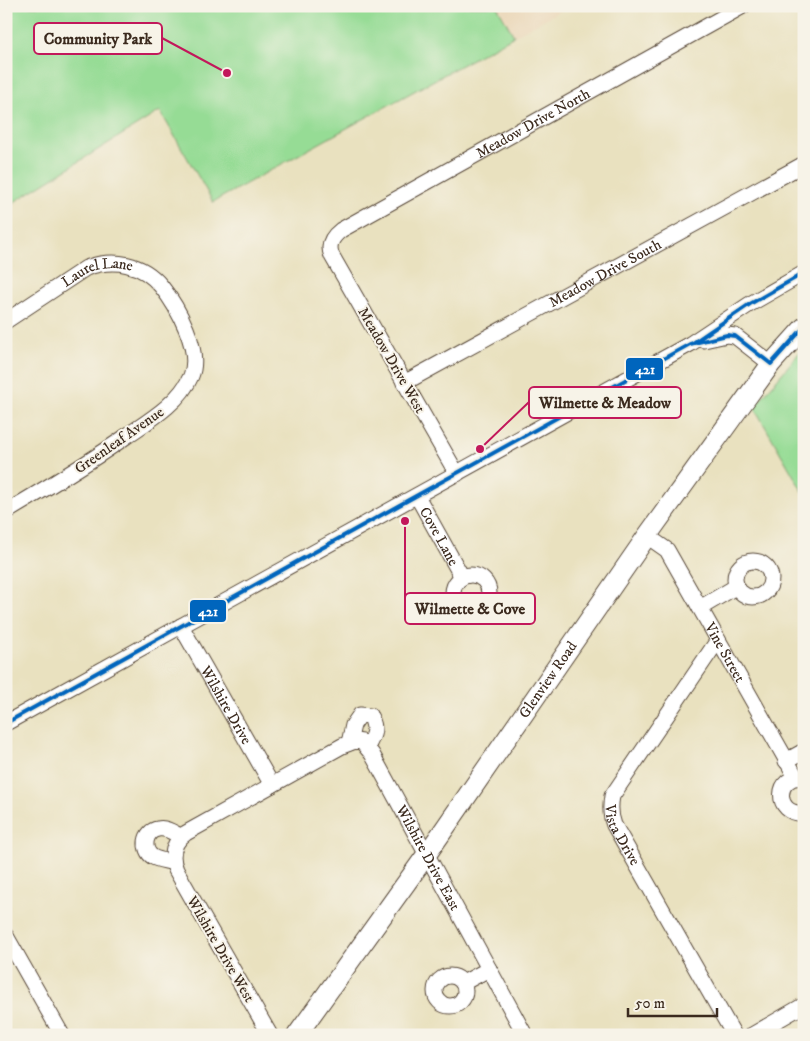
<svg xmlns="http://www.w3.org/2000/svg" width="810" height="1041" viewBox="0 0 810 1041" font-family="'IM FELL DW Pica',serif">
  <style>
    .built { fill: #ebd8ba }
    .green { fill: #96dc95; stroke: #68835a }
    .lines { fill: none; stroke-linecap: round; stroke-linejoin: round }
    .minor-casing { stroke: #554536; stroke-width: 17 }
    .major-casing { stroke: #554536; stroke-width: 21 }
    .minor { stroke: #fff; stroke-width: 15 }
    .major { stroke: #fff; stroke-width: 19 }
    .bus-1-casing { stroke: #f7f3e8; stroke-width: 8 }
    .bus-1 { stroke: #0065bd; stroke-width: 4 }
    .labels { text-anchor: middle; stroke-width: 4; stroke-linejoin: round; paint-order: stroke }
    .street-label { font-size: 15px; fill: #3b2a1e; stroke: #f7f3e8 }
    .leader { fill: none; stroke: #c2185b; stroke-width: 2 }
    .callout-dot { fill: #c2185b; stroke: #f7f3e8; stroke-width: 2 }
    .callout { fill: #f7f3e8; stroke: #c2185b; stroke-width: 2 }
    .callout-label { font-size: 16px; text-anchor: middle; font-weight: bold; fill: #3b2a1e }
    .line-badge { stroke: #f7f3e8; stroke-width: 2 }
    .badge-label { font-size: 14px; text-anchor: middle; font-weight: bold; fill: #fff }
  </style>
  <rect width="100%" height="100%" fill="#f7f3e8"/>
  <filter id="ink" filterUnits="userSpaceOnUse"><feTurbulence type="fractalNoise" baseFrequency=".02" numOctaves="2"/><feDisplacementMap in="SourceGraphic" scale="10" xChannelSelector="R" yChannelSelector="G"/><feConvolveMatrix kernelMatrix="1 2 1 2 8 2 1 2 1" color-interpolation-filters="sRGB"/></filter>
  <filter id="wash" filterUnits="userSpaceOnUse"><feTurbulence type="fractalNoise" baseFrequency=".0096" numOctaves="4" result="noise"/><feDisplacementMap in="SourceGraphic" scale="20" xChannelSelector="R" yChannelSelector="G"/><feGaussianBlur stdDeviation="1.12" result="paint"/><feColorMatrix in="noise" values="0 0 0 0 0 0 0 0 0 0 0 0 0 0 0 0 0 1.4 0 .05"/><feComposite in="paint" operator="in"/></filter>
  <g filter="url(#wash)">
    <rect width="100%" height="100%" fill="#e9e1bf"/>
    <polygon class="built" points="497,6 569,6 514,36"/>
    <g class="green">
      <polygon points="6,6 497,6 514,36 213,202 160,111 6,207"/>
      <polygon points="804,347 804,494 754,407"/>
    </g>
  </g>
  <g filter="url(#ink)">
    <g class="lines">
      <g class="minor-casing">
        <g id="minor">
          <path id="s1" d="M6 321 86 268C114 258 142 263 161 286 177 306 202 350 191 376 180 402 150 420 128 435 89 463 48 487 6 512"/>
          <polyline points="704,340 727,335 735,336 771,364"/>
          <path id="s2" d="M404 383 804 164"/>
          <path id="s3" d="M457 474 332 256C327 245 332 237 341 230L743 6"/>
          <path id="s4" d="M417 496 462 577"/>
          <path id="s5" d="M647 536 667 550 796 777"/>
          <circle cx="753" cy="579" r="18"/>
          <circle cx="471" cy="593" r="18"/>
          <polyline points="700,608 737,586"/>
          <path id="s6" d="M181 626 272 785"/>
          <path id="s7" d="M718 640 612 796C610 807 610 815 614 825L734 1035"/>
          <polyline points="6,723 690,344 750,304 804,273"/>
          <path d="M349 743 353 725 360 715 370 716C377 728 374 735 367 747"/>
          <polyline points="786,761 804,751"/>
          <path d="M804 778C775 773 773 816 804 813"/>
          <path d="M173 863C167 861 158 860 153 857 142 850 144 831 158 829 166 827 174 833 180 836"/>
          <polyline points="6,936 62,1035"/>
          <circle cx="450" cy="991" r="15"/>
          <polyline points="463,983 489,969"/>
          <path id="s8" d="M270 1035 176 870C170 855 173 842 186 833L342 746 355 741 362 742 372 754 525 1035"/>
          <polyline points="752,1035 804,1005"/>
        </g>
      </g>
      <g class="major-casing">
        <g id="major">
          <path id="s9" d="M297 1035 427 854 647 536 771 364 804 327"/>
        </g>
      </g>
      <use href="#minor" class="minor"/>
      <use href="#major" class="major"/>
      <g class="bus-1-casing">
        <g id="bus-1">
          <polyline points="693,343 750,304 804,273"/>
          <polyline points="6,723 690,344 727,335 735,336 771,364 804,327"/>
        </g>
      </g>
      <use href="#bus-1" class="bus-1"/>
    </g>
  </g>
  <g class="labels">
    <g class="street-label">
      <text dy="5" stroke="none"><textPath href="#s3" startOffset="501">Meadow Drive North</textPath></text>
      <text dy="5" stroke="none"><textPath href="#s2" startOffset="229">Meadow Drive South</textPath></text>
      <text dy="5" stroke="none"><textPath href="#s1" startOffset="106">Laurel Lane</textPath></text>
      <text transform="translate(392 360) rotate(60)" y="5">Meadow Drive West</text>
      <text transform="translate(119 440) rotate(-35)" y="5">Greenleaf Avenue</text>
      <text dy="5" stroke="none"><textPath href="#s4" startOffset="46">Cove Lane</textPath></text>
      <text dy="5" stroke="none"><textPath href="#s5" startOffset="142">Vine Street</textPath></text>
      <text dy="5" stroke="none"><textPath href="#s9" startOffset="435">Glenview Road</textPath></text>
      <text dy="5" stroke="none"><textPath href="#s6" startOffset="91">Wilshire Drive</textPath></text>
      <text dy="5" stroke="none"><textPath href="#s7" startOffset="230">Vista Drive</textPath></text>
      <text dy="5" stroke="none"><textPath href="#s8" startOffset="565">Wilshire Drive East</textPath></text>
      <text transform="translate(221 949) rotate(60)" y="5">Wilshire Drive West</text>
    </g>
  </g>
  <path class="leader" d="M227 73L162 38M480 449L529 402M405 521L405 608"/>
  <g class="callout-dot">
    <circle cx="227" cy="73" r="5"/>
    <circle cx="480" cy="449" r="5"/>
    <circle cx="405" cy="521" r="5"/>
  </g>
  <g class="callout">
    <rect x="34" y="23" width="128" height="31" rx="5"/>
    <rect x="529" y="387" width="152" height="31" rx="5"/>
    <rect x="405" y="593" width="130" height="31" rx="5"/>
  </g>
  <g class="callout-label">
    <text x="98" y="44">Community Park</text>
    <text x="605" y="408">Wilmette &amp; Meadow</text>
    <text x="470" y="614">Wilmette &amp; Cove</text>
  </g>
  <g class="line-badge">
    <rect x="625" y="357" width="39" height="24" rx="5" fill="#0065bd"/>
    <rect x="189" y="599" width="38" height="24" rx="5" fill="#0065bd"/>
  </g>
  <g class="badge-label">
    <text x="645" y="374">421</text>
    <text x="208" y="616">421</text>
  </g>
  <rect width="810" height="1041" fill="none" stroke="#f7f3e8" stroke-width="25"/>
  <path d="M628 1008v8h89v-8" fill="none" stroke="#3b2a1e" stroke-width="2.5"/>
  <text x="635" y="1008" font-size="15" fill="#3b2a1e" stroke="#f7f3e8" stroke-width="4" paint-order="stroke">50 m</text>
</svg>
